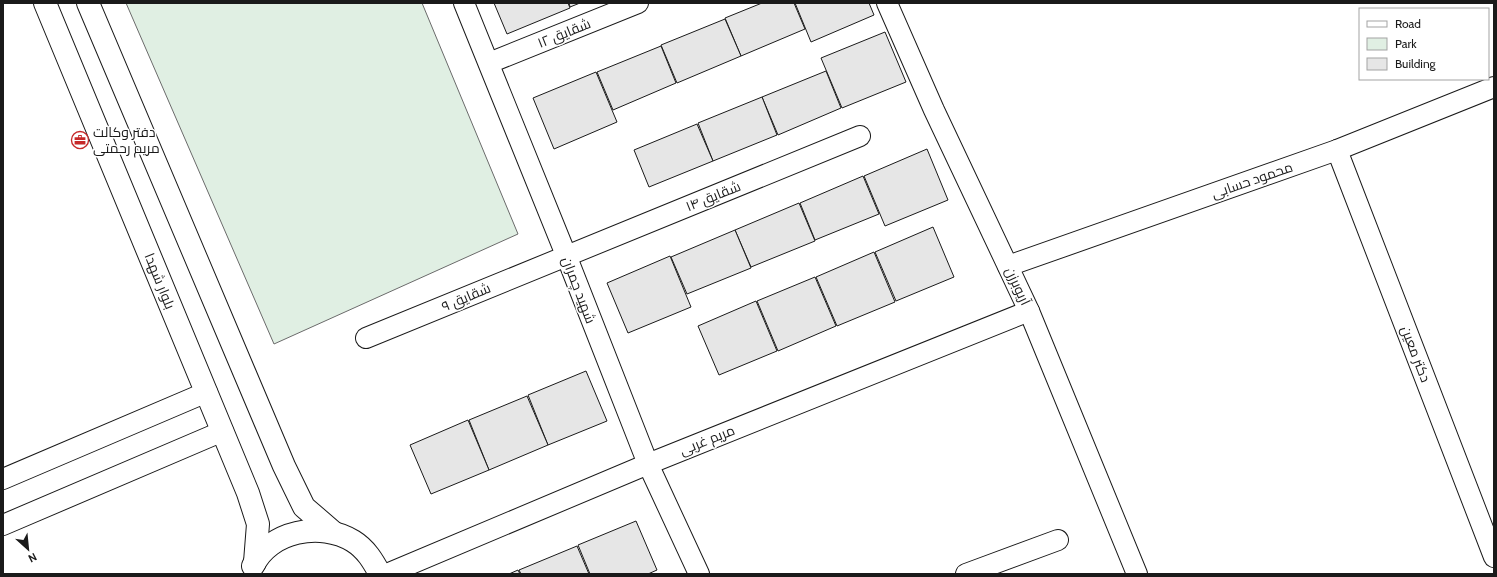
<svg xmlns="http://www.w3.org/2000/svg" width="1497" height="577" viewBox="0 0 1497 577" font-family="Cabin,Cairo,sans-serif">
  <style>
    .green { fill: #e0efe3; stroke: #6a6a6a }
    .building { fill: #e6e6e6; stroke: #1a1a1a }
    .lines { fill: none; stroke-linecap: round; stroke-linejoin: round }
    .street-casing { stroke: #1a1a1a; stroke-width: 22 }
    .secondary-casing { stroke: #1a1a1a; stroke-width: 24 }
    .street { stroke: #fff; stroke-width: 20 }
    .secondary { stroke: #fff; stroke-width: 22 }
    .labels { text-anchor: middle; stroke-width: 3; stroke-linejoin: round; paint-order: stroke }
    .street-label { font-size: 14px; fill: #1a1a1a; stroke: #fff }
    .poi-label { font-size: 14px; fill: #1a1a1a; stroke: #fff; text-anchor: start }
  </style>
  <rect width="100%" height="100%" fill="#fff"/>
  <polygon class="green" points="126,3 422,3 518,234 274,344"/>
  <g class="building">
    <polygon points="494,3 568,3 570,8 507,34"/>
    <polygon points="569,3 580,3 570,7"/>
    <polygon points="762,3 794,3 805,29 741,56 725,18"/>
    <polygon points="795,3 869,3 874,15 811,42"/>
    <polygon points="725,19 741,56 677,83 661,45"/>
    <polygon points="885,32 906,82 842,108 821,58"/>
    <polygon points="661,46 676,83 613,110 597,72"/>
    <polygon points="826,71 841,108 778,135 762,97"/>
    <polygon points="596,72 617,122 554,149 533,98"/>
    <polygon points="762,97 777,135 713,161 698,123"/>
    <polygon points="697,124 713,161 649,187 634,150"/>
    <polygon points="927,149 948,200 885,226 864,176"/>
    <polygon points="863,176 879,214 815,240 800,203"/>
    <polygon points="799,203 815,241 751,267 735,230"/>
    <polygon points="933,227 954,277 896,301 875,252"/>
    <polygon points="735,230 751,268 687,294 671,257"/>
    <polygon points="874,252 895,302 837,326 816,277"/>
    <polygon points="670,256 691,307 628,333 607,283"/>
    <polygon points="815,277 836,326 778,351 757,301"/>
    <polygon points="756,301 777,351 719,375 698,326"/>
    <polygon points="586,371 607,421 548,445 528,395"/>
    <polygon points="527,396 548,445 489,470 469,420"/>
    <polygon points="468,420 489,470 431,494 410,445"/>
    <polygon points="636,521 657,570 648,574 590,574 578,545"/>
    <polygon points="577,546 589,574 521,574 519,570"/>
    <polygon points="518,570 520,574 509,574"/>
  </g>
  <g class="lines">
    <g class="street-casing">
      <g id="street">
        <polyline points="464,3 566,255 648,464 699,574"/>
        <polyline points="887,3 934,110 1029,311 1137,574"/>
        <polyline points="489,63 638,3"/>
        <polyline points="1337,150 1494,557"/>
        <polyline points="1008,266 1337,150 1494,87"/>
        <polyline points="366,338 860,136"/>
        <polyline points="3,479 207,392"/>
        <polyline points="3,525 223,431"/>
        <polyline points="387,574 648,464 1029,311"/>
        <polyline points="966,574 1058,540"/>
      </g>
    </g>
    <g class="secondary-casing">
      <g id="secondary">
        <polyline points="45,3 248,493 258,524 255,562"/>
        <polyline points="88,3 284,466 304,507 333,532"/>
        <path d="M253 566C269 531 321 521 353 541 366 549 373 561 380 574"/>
      </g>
    </g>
    <use href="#street" class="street"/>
    <use href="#secondary" class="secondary"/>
  </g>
  <defs>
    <g id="office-ring" transform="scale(0.9)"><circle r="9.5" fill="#fff" stroke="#c62828" stroke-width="1.5"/><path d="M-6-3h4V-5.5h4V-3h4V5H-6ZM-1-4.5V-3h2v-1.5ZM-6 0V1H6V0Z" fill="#c62828"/></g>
  </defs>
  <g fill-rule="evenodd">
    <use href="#office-ring" x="80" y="140"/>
  </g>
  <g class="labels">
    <g class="street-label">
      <text transform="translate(564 33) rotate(-22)" y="5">شقایق ۱۲</text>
      <text transform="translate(1252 180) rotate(-19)" y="5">محمود حسابی</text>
      <text transform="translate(713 196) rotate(-22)" y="5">شقایق ۱۴</text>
      <text transform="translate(160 281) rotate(68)" y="5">بلوار شهدا</text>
      <text transform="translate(1018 286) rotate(65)" y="5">آریوبرزن</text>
      <text transform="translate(579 290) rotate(69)" y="5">شهید چمران</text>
      <text transform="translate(466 297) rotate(-23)" y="5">شقایق ۹</text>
      <text transform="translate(1416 354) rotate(69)" y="5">دکتر معین</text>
      <text transform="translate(707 440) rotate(-22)" y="5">مریم غربی</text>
    </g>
    <g class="poi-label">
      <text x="93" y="137">دفتر وکالت<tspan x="93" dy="16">مریم رحمتی</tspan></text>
    </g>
  </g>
  <rect width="1497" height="577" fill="none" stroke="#1a1a1a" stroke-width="8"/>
  <rect x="1359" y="8" width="130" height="72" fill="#ffffff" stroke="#a3a3a3"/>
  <rect x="1367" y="21" width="20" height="6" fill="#ffffff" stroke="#a3a3a3"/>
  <text x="1395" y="28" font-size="12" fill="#1a1a1a">Road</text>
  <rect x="1367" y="38" width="20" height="12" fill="#e0efe3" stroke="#a3a3a3"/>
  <text x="1395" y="48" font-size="12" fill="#1a1a1a">Park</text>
  <rect x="1367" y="58" width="20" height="12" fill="#e6e6e6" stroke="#a3a3a3"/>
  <text x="1395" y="68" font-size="12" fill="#1a1a1a">Building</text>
  <g transform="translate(28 549) rotate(153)" stroke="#ffffff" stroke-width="3" paint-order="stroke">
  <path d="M0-3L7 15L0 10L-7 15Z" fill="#1a1a1a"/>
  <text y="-6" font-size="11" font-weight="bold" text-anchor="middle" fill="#1a1a1a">N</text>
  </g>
</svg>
